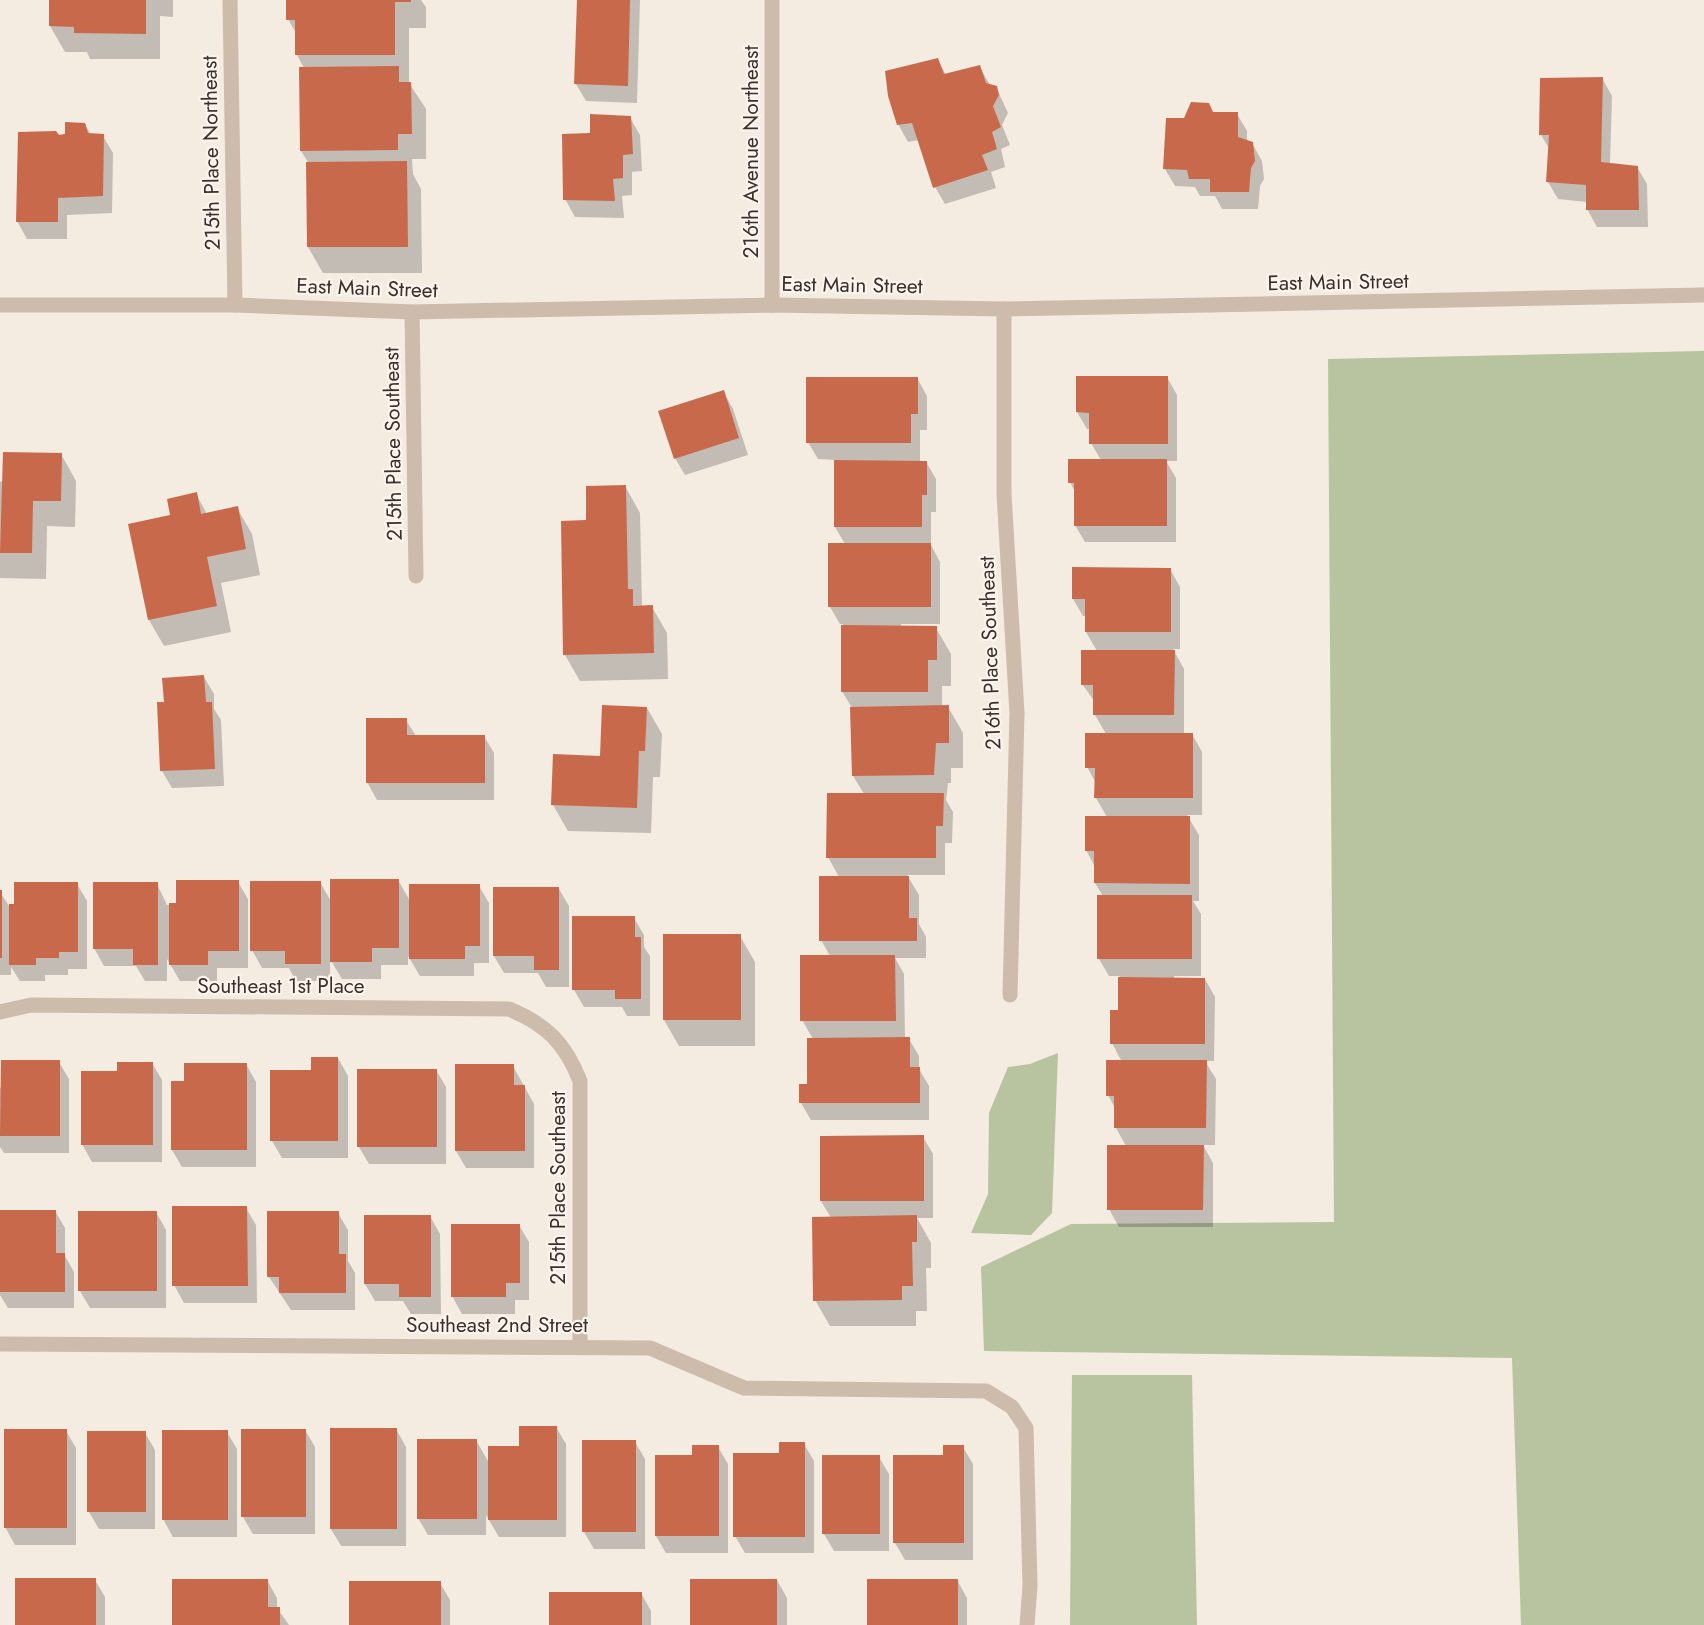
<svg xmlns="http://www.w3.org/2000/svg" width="1704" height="1625" viewBox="0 0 1704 1625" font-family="Jost,sans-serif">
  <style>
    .green { fill: #b8c4a0 }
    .shadow { fill: #0003 }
    .building { fill: #c8694b }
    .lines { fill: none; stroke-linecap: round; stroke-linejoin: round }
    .street { stroke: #cdbbac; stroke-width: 15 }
    .labels { text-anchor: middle; stroke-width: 4.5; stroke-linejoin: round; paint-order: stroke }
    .street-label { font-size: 21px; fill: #3b302b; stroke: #fbf5ee }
  </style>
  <rect width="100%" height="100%" fill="#f4ebe1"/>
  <g class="green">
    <polygon points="1704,351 1704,1625 1521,1625 1512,1358 984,1351 981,1267 1071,1224 1334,1222 1328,359"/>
    <polygon points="1058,1053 1052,1213 1031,1235 971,1233 988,1194 989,1113 1008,1067 1030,1064"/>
    <polygon points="1072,1375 1192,1375 1197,1625 1070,1625"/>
  </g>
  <g class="shadow">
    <polygon points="50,0 173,0 173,17 160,16 160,59 90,59 87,52 65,52 50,26"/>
    <polygon points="288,0 421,0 426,7 426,28 409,28 409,83 426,109 426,159 412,159 413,174 421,189 422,273 323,273 308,247 308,162 301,151 304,68 297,55 297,35 288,19"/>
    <polygon points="578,0 640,0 637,103 586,101 576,84"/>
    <polygon points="937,59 946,75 979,66 990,85 996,87 1008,113 1002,125 1010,145 1001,149 1005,167 991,172 996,188 945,204 935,187 919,140 908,142 898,124"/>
    <polygon points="1602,78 1612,96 1610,164 1637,167 1647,184 1648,227 1597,227 1587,209 1587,202 1558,199 1548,182 1550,150 1541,135"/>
    <polygon points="1213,113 1237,114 1247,131 1247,142 1252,143 1262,161 1264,179 1260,186 1258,209 1222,209 1215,196 1200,196 1195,187 1175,186 1165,169"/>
    <polygon points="630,118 640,135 642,171 632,172 632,195 622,196 624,218 575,217 565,199 592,134"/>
    <polygon points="85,124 91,135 103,136 113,153 112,213 67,215 67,239 27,239 17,221 58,137"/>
    <polygon points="1167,377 1177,395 1177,461 1166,461 1176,478 1176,542 1085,542 1075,525 1075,492 1070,482 1101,460 1091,443 1091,429 1087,429 1077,412"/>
    <polygon points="917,378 927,396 927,430 920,430 920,462 926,462 936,479 936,512 931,512 931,545 940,562 940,624 901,624 901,627 936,628 951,654 951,686 942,686 942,707 948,707 963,733 963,768 951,768 951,783 948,783 946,800 953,812 952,843 945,843 945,875 907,875 919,895 919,924 926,937 926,958 895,958 904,974 905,1039 909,1039 919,1056 919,1069 929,1086 929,1120 811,1120 801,1103 809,1085 813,1039 802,1020 830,956 821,940 839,877 828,857 864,794 853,776 852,708 842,691 843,624 840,624 830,607 830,544 845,544 835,527 835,460 818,459 808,442"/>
    <polygon points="723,391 733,409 748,455 685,475 675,458"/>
    <polygon points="61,454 76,481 75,527 47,526 46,579 0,578 0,482"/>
    <polygon points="625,486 640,513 642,607 652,607 667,633 668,679 580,681 565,655 588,522"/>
    <polygon points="196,494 207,514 237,508 252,534 260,575 221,583 231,632 164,646 149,620 172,516"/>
    <polygon points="1170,569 1180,587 1180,649 1173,649 1184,669 1184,734 1192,734 1202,752 1202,815 1187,815 1199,835 1199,901 1193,901 1201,914 1201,976 1174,976 1174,979 1205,979 1215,997 1214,1061 1205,1061 1216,1079 1215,1145 1203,1145 1213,1163 1213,1227 1119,1227 1109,1209 1126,1146 1116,1128 1116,1110 1108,1095 1122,1062 1112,1043 1120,1012 1120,976 1109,976 1099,959 1103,896 1095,883 1095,867 1086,850 1107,817 1096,798 1096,783 1087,767 1106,734 1095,715 1095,702 1082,684 1097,651 1086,632 1086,616 1083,616 1073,599"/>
    <polygon points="204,677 214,694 214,709 221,720 224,786 172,788 162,771 165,703"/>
    <polygon points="647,708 662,734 660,777 653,777 651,833 568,831 553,805 602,758"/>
    <polygon points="406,720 416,736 484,736 494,753 494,800 377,800 367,782"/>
    <polygon points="398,880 410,901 479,886 489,903 489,963 474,963 474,976 420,976 408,956 408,965 381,965 381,979 342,979 330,959 330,981 296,981 289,968 262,968 252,950 320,882 332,903"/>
    <polygon points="238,882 248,899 248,968 217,968 217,981 180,981 167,959 167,981 145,981 136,966 104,966 94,948 157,884 167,905 177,905"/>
    <polygon points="77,884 87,901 87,969 68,969 68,975 45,975 45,981 20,981 11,967 11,975 0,975 0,892 9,906"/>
    <polygon points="494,889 559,889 569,906 569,987 546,987 538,973 504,973 494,956"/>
    <polygon points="634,918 644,935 644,947 650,956 650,1016 627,1016 622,1007 584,1007 574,990"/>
    <polygon points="740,936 755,962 755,1046 679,1046 664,1020"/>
    <polygon points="338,1058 348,1076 348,1158 282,1158 272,1141"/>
    <polygon points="59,1062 69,1079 69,1153 4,1153 0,1147 0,1088"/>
    <polygon points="152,1063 162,1080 162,1162 92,1162 82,1144 118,1073"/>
    <polygon points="246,1064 256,1082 256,1167 182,1167 172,1150 185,1083"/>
    <polygon points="513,1066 534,1104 534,1168 466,1168 456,1151"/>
    <polygon points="436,1070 446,1087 446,1164 369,1164 359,1147"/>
    <polygon points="821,1137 923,1137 933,1154 933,1218 917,1218 931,1243 931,1268 926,1268 927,1311 916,1311 916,1326 830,1326 815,1300 831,1218 821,1201"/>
    <polygon points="246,1208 256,1225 257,1303 184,1303 174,1285"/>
    <polygon points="0,1211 55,1211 65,1228 65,1256 74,1272 74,1308 8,1308 0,1295"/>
    <polygon points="156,1212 166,1230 166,1308 90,1308 80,1291"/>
    <polygon points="338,1213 348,1230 348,1261 355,1273 355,1310 291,1310 269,1277"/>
    <polygon points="430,1216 440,1234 441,1314 411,1314 403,1301 375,1301 365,1284"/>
    <polygon points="519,1225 529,1242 529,1300 515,1300 515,1314 462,1314 452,1296"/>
    <polygon points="556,1427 566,1444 566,1537 499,1537 486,1515 486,1535 428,1535 418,1518 476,1440 489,1463"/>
    <polygon points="396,1429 406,1447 406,1546 341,1546 331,1529"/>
    <polygon points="305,1430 315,1447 315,1534 253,1534 243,1517"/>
    <polygon points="66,1431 76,1448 76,1545 15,1545 5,1527"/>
    <polygon points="227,1432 237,1449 237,1537 173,1537 163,1519"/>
    <polygon points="145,1433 155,1450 155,1529 99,1529 89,1512"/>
    <polygon points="584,1442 635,1442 645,1459 645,1549 594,1549 584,1532"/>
    <polygon points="804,1444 814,1461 814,1553 745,1553 735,1536 781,1454"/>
    <polygon points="718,1447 728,1464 728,1553 666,1553 656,1536 693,1456"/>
    <polygon points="963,1447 973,1464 973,1560 905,1560 895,1543"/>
    <polygon points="879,1457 889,1474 889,1551 834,1551 824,1534"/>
    <polygon points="95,1580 105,1597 105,1625 16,1625"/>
    <polygon points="267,1580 277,1598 277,1608 289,1625 174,1625"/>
    <polygon points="777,1580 787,1598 787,1625 691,1625"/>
    <polygon points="957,1580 967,1598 967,1625 868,1625"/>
    <polygon points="440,1583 450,1600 450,1625 350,1625"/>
    <polygon points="641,1593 651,1611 651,1625 551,1625"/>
  </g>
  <g class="building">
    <polygon points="49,0 146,0 146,34 74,33 74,27 49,26"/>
    <polygon points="286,0 411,0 411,2 395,2 395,55 295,55 295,20 286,20"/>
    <polygon points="577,0 630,0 628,86 574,84"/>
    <polygon points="938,58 944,74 980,65 986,83 997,86 999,95 993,106 1001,127 992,132 997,149 982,155 988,170 933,188 912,123 897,125 888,96 885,71"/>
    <polygon points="399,66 399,82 411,82 412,134 398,134 398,150 300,151 299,67"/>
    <polygon points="1603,77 1601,162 1638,166 1639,210 1586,210 1586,185 1546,182 1549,135 1539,135 1540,78"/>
    <polygon points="1191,102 1209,103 1213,112 1238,112 1238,137 1253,142 1255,161 1251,168 1249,192 1210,192 1210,179 1189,179 1187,170 1163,169 1166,118 1184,118"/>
    <polygon points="590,114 631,116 633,154 623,155 623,178 613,179 615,201 563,200 562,134 590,133"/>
    <polygon points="65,122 85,123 88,133 104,134 103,196 58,198 58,222 16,222 18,132 56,131 59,135 65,134"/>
    <polygon points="407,161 408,247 307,247 306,162"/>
    <polygon points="1076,376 1168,376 1168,444 1089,444 1089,413 1076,412"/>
    <polygon points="806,377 918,377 918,414 911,414 911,443 806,443"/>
    <polygon points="724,390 739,438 674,459 658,411"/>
    <polygon points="3,452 62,453 61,501 33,501 32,553 0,553"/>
    <polygon points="1068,459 1167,459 1167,526 1074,526 1074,483 1068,483"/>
    <polygon points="834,460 927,461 927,495 922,495 922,527 834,527"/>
    <polygon points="626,485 628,589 633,589 633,606 653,605 654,653 563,655 561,521 586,520 586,486"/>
    <polygon points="197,492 201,514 238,506 246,549 207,557 217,606 148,620 128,524 170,515 167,499"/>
    <rect x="828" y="543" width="103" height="64"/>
    <polygon points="1072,567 1171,568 1171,632 1085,632 1085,599 1072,599"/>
    <polygon points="841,625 937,626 937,660 928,660 928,692 841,692"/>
    <polygon points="1081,650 1175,650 1174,715 1093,715 1093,685 1081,685"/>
    <polygon points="204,675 206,702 212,702 215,769 160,771 157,702 164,702 162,678"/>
    <polygon points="602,705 647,707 645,751 639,751 637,808 551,805 553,754 600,756"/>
    <polygon points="949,705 949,743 936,743 934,775 852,776 850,707"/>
    <polygon points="366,718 407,718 407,735 485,735 485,783 366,783"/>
    <polygon points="1085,733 1193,733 1193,798 1094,798 1095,768 1085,768"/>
    <polygon points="827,793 944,793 943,826 936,826 936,858 826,858"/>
    <polygon points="1085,816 1190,816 1190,884 1094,883 1094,851 1085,851"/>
    <polygon points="819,876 909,876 909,918 917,918 917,941 819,941"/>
    <polygon points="330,879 399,879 399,948 372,948 372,962 330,962"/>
    <polygon points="176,880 239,880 239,951 208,951 208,965 169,965 169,903 176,903"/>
    <polygon points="250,881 321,881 321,964 285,964 285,951 250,951"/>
    <polygon points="14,882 78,882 78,952 59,952 59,958 36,958 36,965 9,965 9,904 14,904"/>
    <polygon points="93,882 158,882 158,965 133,965 133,949 93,949"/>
    <polygon points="409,884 480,884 480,946 465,946 465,959 409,959"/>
    <polygon points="493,887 559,887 559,970 534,970 534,956 493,956"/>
    <rect x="0" y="890" width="2" height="68"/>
    <rect x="1097" y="895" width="95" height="64"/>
    <polygon points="572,916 635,916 635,937 641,937 641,999 615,999 615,990 572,990"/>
    <rect x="663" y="934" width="78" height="86"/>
    <polygon points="800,955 895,955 896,1021 800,1021"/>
    <polygon points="1118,977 1205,978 1205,1044 1110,1044 1110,1010 1118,1010"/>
    <polygon points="910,1037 910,1067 920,1067 920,1103 799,1103 799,1084 807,1084 807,1038"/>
    <polygon points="311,1057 338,1057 338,1141 270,1141 270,1070 311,1070"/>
    <polygon points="1,1060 60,1060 60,1136 0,1136"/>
    <polygon points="1106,1060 1207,1060 1206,1128 1114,1128 1114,1096 1106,1096"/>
    <polygon points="117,1062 153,1062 153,1145 81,1145 81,1071 117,1071"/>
    <polygon points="184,1063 247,1063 247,1150 171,1150 171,1081 184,1081"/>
    <polygon points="455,1064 514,1064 514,1085 525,1085 525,1151 455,1151"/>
    <rect x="357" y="1069" width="80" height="78"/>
    <polygon points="924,1135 924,1201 820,1201 820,1136"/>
    <polygon points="1107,1145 1204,1145 1203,1210 1107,1210"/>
    <polygon points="172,1206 247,1206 248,1286 172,1286"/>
    <polygon points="0,1210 56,1210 56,1253 65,1253 65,1292 0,1292"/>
    <rect x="78" y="1211" width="79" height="80"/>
    <polygon points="267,1211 339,1211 339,1254 346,1254 346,1293 279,1293 279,1277 267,1277"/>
    <polygon points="364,1215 431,1215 431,1297 399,1297 399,1284 364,1284"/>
    <polygon points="917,1215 917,1242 912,1242 913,1286 902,1286 902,1300 813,1301 812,1217"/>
    <polygon points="451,1224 520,1224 520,1283 506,1283 506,1297 451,1297"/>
    <polygon points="519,1426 557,1426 557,1520 488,1520 488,1446 519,1446"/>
    <rect x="330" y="1428" width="67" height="101"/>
    <rect x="4" y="1429" width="63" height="99"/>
    <rect x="241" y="1429" width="65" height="88"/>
    <rect x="162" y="1430" width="66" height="90"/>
    <rect x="87" y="1431" width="59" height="81"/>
    <rect x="417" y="1439" width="60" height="80"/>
    <rect x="582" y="1440" width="54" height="92"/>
    <polygon points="779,1442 805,1442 805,1537 733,1537 733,1453 779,1453"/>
    <polygon points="692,1445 719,1445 719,1536 655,1536 655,1455 692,1455"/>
    <polygon points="943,1445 964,1445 964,1543 893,1543 893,1455 943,1455"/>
    <rect x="822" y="1455" width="58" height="79"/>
    <rect x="15" y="1578" width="81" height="47"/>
    <polygon points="172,1579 268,1579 268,1607 280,1607 280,1625 172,1625"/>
    <rect x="690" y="1579" width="87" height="46"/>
    <rect x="867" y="1579" width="91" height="46"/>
    <rect x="349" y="1581" width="92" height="44"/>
    <rect x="549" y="1592" width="93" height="33"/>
  </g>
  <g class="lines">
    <g class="street">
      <polyline points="230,0 235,305"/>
      <polyline points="0,305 235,305 412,312 772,305 1004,309 1704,295"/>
      <polyline points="772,305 772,0"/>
      <polyline points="1004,309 1004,494 1017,713 1010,995"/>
      <polyline points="412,312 416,576"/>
      <path d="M0 1012 31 1005 509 1009C547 1025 565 1043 580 1081V1346"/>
      <polyline points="0,1344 650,1348 744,1388 986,1391 1012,1407 1026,1428 1030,1586 1027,1625"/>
    </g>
  </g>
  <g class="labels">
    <g class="street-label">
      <text transform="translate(751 152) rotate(-90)" y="7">216th Avenue Northeast</text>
      <text transform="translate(211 153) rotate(-91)" y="7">215th Place Northeast</text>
      <text transform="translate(1338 282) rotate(-1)" y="7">East Main Street</text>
      <text transform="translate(852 285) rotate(1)" y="7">East Main Street</text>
      <text transform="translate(367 288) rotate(2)" y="7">East Main Street</text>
      <text transform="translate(393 444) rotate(-91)" y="7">215th Place Southeast</text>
      <text transform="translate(990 653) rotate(-92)" y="7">216th Place Southeast</text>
      <text x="281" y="993">Southeast 1st Place</text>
      <text transform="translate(558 1188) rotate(-90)" y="7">215th Place Southeast</text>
      <text x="497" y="1332">Southeast 2nd Street</text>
    </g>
  </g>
</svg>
